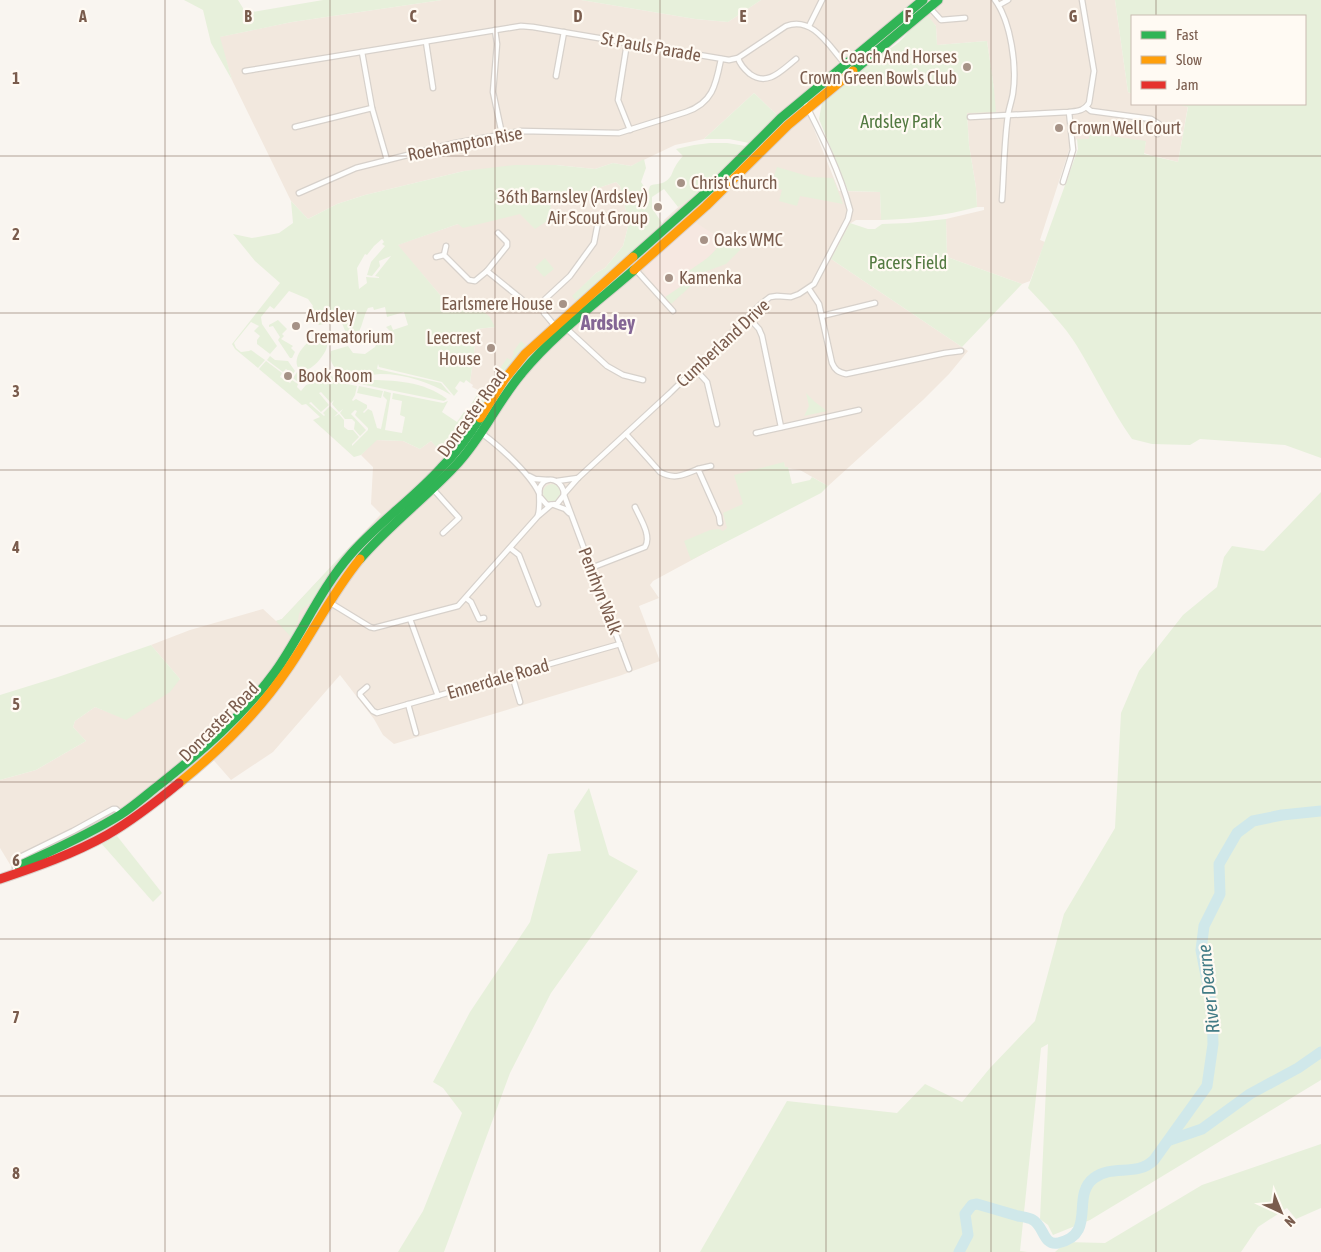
<svg xmlns="http://www.w3.org/2000/svg" width="1321" height="1252" viewBox="0 0 1321 1252" font-family="'Asap Condensed',sans-serif">
  <style>
    .residential { fill: #f2e8de }
    .commercial { fill: #f6e8e1 }
    .green { fill: #e7f0db; fill-rule: evenodd }
    .lines { fill: none; stroke-linecap: round; stroke-linejoin: round }
    .river { stroke: #d0e8ea; stroke-width: 11 }
    .street-casing { stroke: #d7d1cb; stroke-width: 7 }
    .fast-casing { stroke: #dad1cc; stroke-width: 11 }
    .slow-casing { stroke: #dad1cc; stroke-width: 11 }
    .jam-casing { stroke: #dad1cc; stroke-width: 11 }
    .street { stroke: #fefefd; stroke-width: 4.5 }
    .fast { stroke: #30b455; stroke-width: 9 }
    .slow { stroke: #ff9f0a; stroke-width: 9 }
    .jam { stroke: #e5322d; stroke-width: 9 }
    .grid { fill: none; stroke: #7a5c4d; stroke-width: 1; stroke-opacity: 0.55 }
    .poi-dot { fill: #a69286; stroke: #fffaf3; stroke-width: 2 }
    .labels { text-anchor: middle; stroke-width: 4.5; stroke-linejoin: round; paint-order: stroke }
    .street-label { font-size: 18px; fill: #7a5c4d; stroke: #fffaf3 }
    .poi-label { font-size: 18px; fill: #7a5c4d; stroke: #fffaf3; text-anchor: start }
    .park-label { font-size: 18px; fill: #537a41; stroke: #fffaf3 }
    .water-label { font-size: 19px; font-style: italic; fill: #437c86; stroke: #fffaf3 }
    .quarter-label { font-size: 20px; font-weight: bold; fill: #846695; stroke: #fffaf3 }
    .grid-label { font-size: 16px; text-anchor: middle; font-weight: bold; fill: #7a5c4d; stroke: #fffaf3; stroke-width: 4.5; stroke-linejoin: round; paint-order: stroke }
  </style>
  <rect width="100%" height="100%" fill="#f9f5f0"/>
  <polygon class="residential" points="442,0 581,0 695,19 728,22 761,0 1115,0 1128,92 1132,94 1132,104 1177,104 1188,106 1178,162 1143,153 1146,142 1089,133 1089,140 1077,139 1070,147 1040,240 1045,242 1030,281 1022,284 947,257 946,219 984,210 984,207 977,207 976,188 969,145 967,113 994,89 987,41 937,45 936,26 915,2 801,97 839,191 880,192 881,220 856,220 851,223 831,259 968,351 949,374 923,400 828,486 800,470 785,468 784,463 751,528 653,581 650,585 659,598 639,606 660,661 619,676 394,744 383,735 374,719 340,675 273,752 231,780 202,747 135,800 107,819 11,866 0,848 0,780 36,770 86,741 73,727 75,721 95,707 126,719 180,679 151,645 190,630 263,609 276,621 282,619 381,514 371,504 373,467 361,455 376,440 403,441 420,449 431,441 445,456 467,429 488,395 472,387 473,385 470,383 477,329 495,327 483,312 462,309 441,296 397,245 458,224 550,204 616,182 620,186 629,223 623,246 605,268 596,273 573,296 613,268 660,228 664,220 685,201 697,194 777,115 754,93 704,139 675,145 631,166 613,163 595,169 556,165 464,171 365,195 337,204 308,219 291,201 232,80 219,37 292,22"/>
  <polygon class="commercial" points="695,222 732,246 741,249 726,264 701,273 690,283 692,285 671,304 646,276 643,269"/>
  <g class="green">
    <polygon points="184,0 238,0 246,13 323,0 442,0 292,22 220,37 232,80 211,43 203,10"/>
    <polygon points="581,0 761,0 728,22 695,19"/>
    <path d="M1115 0H1321V458L1285 445 1200 439 1190 445 1152 444 1132 439C1111 409 1096 377 1077 346 1064 325 1045 306 1028 288L1078 149 1077 139H1089V133L1146 141 1144 154 1178 162 1188 107 1177 104H1305V16H1132V94L1128 92Z"/>
    <path d="M928 16 936 26 937 45 987 41 994 89 996 112 967 113 969 145 976 188 977 207C945 216 914 219 881 220L880 192 848 191 819 119 822 103 885 51C896 46 902 40 909 31 914 25 922 20 928 16Z"/>
    <polygon points="754,93 777,115 749,143 729,139 704,139"/>
    <polygon points="778,126 779,128 710,197 669,232 730,176"/>
    <path d="M710 143H727L746 146 697 194 678 207 664 189 652 197V208L662 223 660 228 576 301 572 296 596 273 605 268 623 246 629 223 620 186 616 182 551 204 550 219 535 229 520 214 463 228 458 224 398 245 441 296 462 309 483 311 490 317 495 327 477 329 470 383 466 380 464 383 460 381 455 388 458 391 454 396 442 382 379 367 378 364 377 369 441 383 451 395C429 382 406 374 380 374 369 375 356 377 345 376 336 370 328 363 331 351L348 346 353 353 365 354 375 347 377 341 375 340 380 335 385 339 391 332 386 327 391 325 393 330 408 325 404 312 387 317 385 307 374 310 373 307 368 308C361 321 363 334 349 341L342 323 338 324V322H334L331 319 324 321V324L319 325 318 324 319 321 309 311 313 306 308 299 289 291 274 309 270 306 261 317 262 324 277 346 270 354 257 344V340L260 336 254 331 259 326 251 322 234 343 236 348 241 352 249 351 251 350 265 360 258 368 235 349 232 344 280 283 255 261 233 234 252 238 279 233 293 223 291 201 308 219 337 204 365 195 464 171 515 165H556L595 169 613 163 631 166 644 159 646 168 641 182 648 192 650 186C655 183 661 185 666 181 672 177 672 172 675 167 677 163 680 159 683 156L676 149 694 145ZM382 239 384 242 382 244 385 246 371 262 367 275 372 276 380 266 379 261 391 256 375 276 379 277V278L366 277 367 283 359 289 357 268 365 254 367 255 374 246Z"/>
    <polygon points="777,167 811,177 833,178 843,204 800,196 797,206 779,201 782,190 771,185"/>
    <polygon points="946,219 947,257 1022,284 962,347 831,259 850,223 868,229 875,229 882,224 908,223"/>
    <path d="M721 238 732 246 741 249 726 264 702 273 690 283 692 285 671 304 665 297 683 285 685 279 682 275C694 267 719 254 721 238Z"/>
    <polygon points="545,258 554,269 544,277 535,267"/>
    <polygon points="278,320 287,329 282,334 284,336 281,339 293,346 291,348 295,352 292,358 290,358 278,340 280,337 273,326 269,327 269,325"/>
    <path d="M316 336 325 337C329 344 327 349 323 355 301 388 280 360 316 336Z"/>
    <polygon points="521,341 526,345 516,356 492,390 490,387 492,380 507,358 511,360 514,353 513,352"/>
    <polygon points="270,356 275,360 288,361 295,371 293,374 286,369 283,372 267,360"/>
    <path d="M266 361 282 373 280 377 290 383 292 380 298 384 297 387 301 391 306 385 315 382 316 383 313 371 324 370 333 373 330 375 342 383 357 386 355 395 352 400 353 401 356 399 367 405V408L363 412 364 413 368 409 372 411 377 428 381 429 387 400 383 396 384 391 391 393 385 430 402 433 405 417 400 415 402 401 392 399 393 393 443 403 448 401 442 412 457 422 464 412C470 415 472 417 470 424L445 457 431 441 420 449 403 441 377 440 361 455 354 457 313 420 320 417 306 404 302 405 259 369ZM321 392 331 403 334 400 332 404 339 412 343 409 340 413 345 419H352L355 422 354 429 360 436 366 430 351 414 355 410 357 411 355 415 368 428V430L352 446V444L359 437 353 430H348L344 427V420L339 414 334 417 338 413 330 406 323 413 325 415 324 416 309 403 311 402 321 412 329 405 319 393Z"/>
    <polygon points="297,372 306,374 312,372 314,380 305,383 303,381 299,383 293,378"/>
    <path d="M365 380C394 380 423 381 447 399L444 401 350 382Z"/>
    <polygon points="359,386 383,391 381,398 357,393"/>
    <polygon points="479,392 488,395 481,407 477,408 470,406"/>
    <polygon points="806,393 815,402 827,411 804,416 809,406"/>
    <polygon points="784,462 785,467 788,467 792,484 810,480 812,477 828,486 821,493 691,560 684,541 710,530 719,529 723,531 727,528 723,513 743,504 734,475"/>
    <circle cx="552" cy="493" r="9"/>
    <polygon points="1321,492 1321,1080 1090,1220 1053,1235 1048,1225 1040,1219 1048,1044 1041,1048 1020,1251 1028,1252 700,1252 787,1101 897,1113 925,1084 962,1102 990,1068 1035,1021 1064,914 1115,828 1121,713 1139,671 1183,615 1217,587 1224,557 1232,546 1264,551"/>
    <polygon points="354,542 330,573 313,601 301,610 299,614 297,627 291,637 276,621 282,619"/>
    <polygon points="151,645 180,679 170,692 126,720 95,707 75,721 73,727 86,741 36,770 0,780 0,695 58,677"/>
    <polygon points="225,735 227,736 139,809 132,813 131,813 211,748"/>
    <polygon points="589,788 609,855 638,871 551,993 510,1073 444,1252 398,1252 423,1211 462,1113 443,1088 433,1082 470,1012 530,922 548,854 581,851 574,811"/>
    <polygon points="117,836 162,893 153,902 101,843"/>
    <polygon points="1321,1144 1321,1208 1296,1219 1287,1208 1258,1227 1241,1252 1055,1252 1066,1242 1105,1243 1202,1185"/>
  </g>
  <g class="lines">
    <g class="river">
      <polyline points="1170,1140 1202,1129 1250,1094 1298,1068 1321,1052"/>
      <path d="M959 1252 968 1235 965 1214 972 1205 977 1204C991 1208 1004 1212 1018 1216 1023 1217 1028 1217 1033 1220 1044 1226 1043 1246 1058 1243 1098 1234 1070 1196 1094 1178 1112 1164 1137 1177 1154 1160L1207 1086 1213 1044 1212 1007 1201 950 1204 926 1220 894 1219 864 1237 833 1253 821 1282 815 1321 811"/>
    </g>
    <g class="street-casing">
      <g id="street">
        <path d="M995 0C1011 22 1017 66 1013 93 1012 100 1009 108 1008 115 1004 143 1004 172 1002 200"/>
        <polyline points="999,5 1008,0"/>
        <polyline points="930,8 941,20 965,18"/>
        <polyline points="809,26 822,0"/>
        <polyline points="495,30 497,44 493,92 502,134"/>
        <polyline points="426,42 433,88"/>
        <polyline points="627,43 618,100 630,130"/>
        <polyline points="362,52 372,108 387,160"/>
        <path d="M738 58C740 65 744 69 750 74 768 87 782 70 796 59"/>
        <path d="M245 71 521 26 533 27 729 60 738 58 786 26C813 16 829 46 845 64"/>
        <polyline points="556,76 564,32"/>
        <polyline points="1086,107 1091,111 1151,119 1159,124 1157,134"/>
        <path d="M970 117 1069 112C1078 111 1084 111 1089 103L1094 71 1082 0"/>
        <polyline points="295,127 372,108"/>
        <polyline points="1063,182 1073,150 1069,112"/>
        <path d="M299 193 356 168 455 143 521 131 619 133 686 112C713 103 716 84 721 59"/>
        <polyline points="446,246 444,255 469,280 475,281 487,271 530,306 536,308 542,307"/>
        <polyline points="436,257 444,255"/>
        <polyline points="635,269 673,311"/>
        <polyline points="487,271 507,246 507,242 498,233"/>
        <path d="M809 289 819 304 832 363C835 370 838 372 846 374L945 353 961 351"/>
        <polyline points="822,316 875,303"/>
        <polyline points="748,317 759,329 762,336 781,427"/>
        <polyline points="555,326 544,313 542,302 570,276 594,243 599,217"/>
        <polyline points="567,329 607,366 623,375 643,380"/>
        <polyline points="695,369 707,382 717,424"/>
        <path d="M474 428C494 441 529 472 539 493"/>
        <polyline points="756,433 859,410"/>
        <path d="M626 434 660 472C674 480 684 475 698 469L719 516 720 523"/>
        <polyline points="698,469 711,466"/>
        <polyline points="529,476 535,479 548,480"/>
        <polyline points="557,481 578,478"/>
        <polyline points="433,489 459,518 443,533"/>
        <path d="M564 494 578 478 670 393 761 304 770 297 777 296 791 297 799 294 814 284 848 219 850 210C840 172 821 134 803 99"/>
        <polyline points="564,495 629,669"/>
        <polyline points="554,505 565,509 569,513"/>
        <path d="M538 515C541 506 538 494 540 487 547 473 564 481 564 495L557 504 547 505 541 498"/>
        <polyline points="510,548 519,555 538,604"/>
        <path d="M591 568 645 547C652 536 640 518 635 507"/>
        <polyline points="466,598 471,602 479,619 484,618"/>
        <polyline points="329,602 370,627 374,628 458,606 538,516 551,505"/>
        <polyline points="410,619 438,696"/>
        <polyline points="512,675 520,702"/>
        <polyline points="367,687 360,693 360,695 373,711 377,713 620,644"/>
        <polyline points="408,704 416,733"/>
        <polyline points="15,868 15,861 18,858 73,831 113,809 116,809 121,814"/>
      </g>
    </g>
    <g class="fast-casing">
      <g id="fast">
        <polyline points="853,71 938,0"/>
        <polyline points="633,257 713,186 781,118 923,0"/>
        <path d="M360 559C390 524 427 497 458 463 483 436 498 401 522 373 553 335 596 303 634 270"/>
        <path d="M19 866C53 850 88 835 120 815 134 806 146 795 159 785 202 751 243 716 275 672 302 634 320 589 351 554 378 523 413 499 441 468 456 453 469 436 480 418"/>
      </g>
    </g>
    <g class="slow-casing">
      <g id="slow">
        <polyline points="634,270 706,206 788,125 853,71"/>
        <polyline points="480,418 504,380 525,354 633,257"/>
        <path d="M179 783C220 750 257 714 287 670 312 634 332 593 360 559"/>
      </g>
    </g>
    <g class="jam-casing">
      <path id="jam" d="M0 879C36 867 73 854 107 835 133 820 156 802 179 783"/>
    </g>
    <use href="#street" class="street"/>
    <use href="#fast" class="fast"/>
    <use href="#slow" class="slow"/>
    <use href="#jam" class="jam"/>
  </g>
  <path class="grid" d="M165 0V1252M330 0V1252M495 0V1252M660 0V1252M826 0V1252M991 0V1252M1156 0V16M1156 104V1252M0 156H1321M0 313H1321M0 470H1321M0 626H1321M0 782H1321M0 939H1321M0 1096H1321"/>
  <g class="poi-dot">
    <circle cx="967" cy="67" r="5"/>
    <circle cx="1059" cy="128" r="5"/>
    <circle cx="681" cy="183" r="5"/>
    <circle cx="658" cy="207" r="5"/>
    <circle cx="704" cy="240" r="5"/>
    <circle cx="669" cy="278" r="5"/>
    <circle cx="563" cy="304" r="5"/>
    <circle cx="296" cy="326" r="5"/>
    <circle cx="491" cy="348" r="5"/>
    <circle cx="288" cy="376" r="5"/>
  </g>
  <g class="labels">
    <g class="street-label">
      <text transform="translate(651 47) rotate(10)" y="6">St Pauls Parade</text>
      <text transform="translate(465 144) rotate(-11)" y="6">Roehampton Rise</text>
      <text transform="translate(723 343) rotate(-43)" y="6">Cumberland Drive</text>
      <text transform="translate(472 413) rotate(-54)" y="6">Doncaster Road</text>
      <text transform="translate(600 591) rotate(69)" y="6">Penrhyn Walk</text>
      <text transform="translate(498 679) rotate(-16)" y="6">Ennerdale Road</text>
      <text transform="translate(219 722) rotate(-45)" y="6">Doncaster Road</text>
    </g>
    <g class="poi-label">
      <text x="957" y="63" text-anchor="end">Coach And Horses<tspan x="957" dy="21">Crown Green Bowls Club</tspan></text>
      <text x="1069" y="134">Crown Well Court</text>
      <text x="691" y="189">Christ Church</text>
      <text x="648" y="203" text-anchor="end">36th Barnsley (Ardsley)<tspan x="648" dy="21">Air Scout Group</tspan></text>
      <text x="714" y="246">Oaks WMC</text>
      <text x="679" y="284">Kamenka</text>
      <text x="553" y="310" text-anchor="end">Earlsmere House</text>
      <text x="306" y="322">Ardsley<tspan x="306" dy="21">Crematorium</tspan></text>
      <text x="481" y="344" text-anchor="end">Leecrest<tspan x="481" dy="21">House</tspan></text>
      <text x="298" y="382">Book Room</text>
    </g>
    <g class="park-label">
      <text x="901" y="128">Ardsley Park</text>
      <text x="908" y="269">Pacers Field</text>
    </g>
    <g class="water-label">
      <text transform="translate(1208 989) rotate(-96)" y="7">River Dearne</text>
    </g>
    <g class="quarter-label">
      <text x="608" y="330">Ardsley</text>
    </g>
  </g>
  <g class="grid-label">
    <text x="83" y="22">A</text>
    <text x="248" y="22">B</text>
    <text x="413" y="22">C</text>
    <text x="578" y="22">D</text>
    <text x="743" y="22">E</text>
    <text x="908" y="22">F</text>
    <text x="1073" y="22">G</text>
    <text x="16" y="84">1</text>
    <text x="16" y="240">2</text>
    <text x="16" y="397">3</text>
    <text x="16" y="553">4</text>
    <text x="16" y="710">5</text>
    <text x="16" y="866">6</text>
    <text x="16" y="1023">7</text>
    <text x="16" y="1179">8</text>
  </g>
  <rect x="1131" y="15" width="175" height="90" fill="#fffaf3" stroke="#cabbb1"/>
  <rect x="1141" y="31" width="25" height="8" fill="#30b455" stroke="#cabbb1"/>
  <text x="1176" y="40" font-size="15" fill="#7a5c4d">Fast</text>
  <rect x="1141" y="56" width="25" height="8" fill="#ff9f0a" stroke="#cabbb1"/>
  <text x="1176" y="65" font-size="15" fill="#7a5c4d">Slow</text>
  <rect x="1141" y="81" width="25" height="8" fill="#e5322d" stroke="#cabbb1"/>
  <text x="1176" y="90" font-size="15" fill="#7a5c4d">Jam</text>
  <g transform="translate(1281 1212) rotate(136)" stroke="#fffaf3" stroke-width="4" paint-order="stroke">
  <path d="M0-4L9 19L0 12L-9 19Z" fill="#7a5c4d"/>
  <text y="-8" font-size="14" font-weight="bold" text-anchor="middle" fill="#7a5c4d">N</text>
  </g>
</svg>
